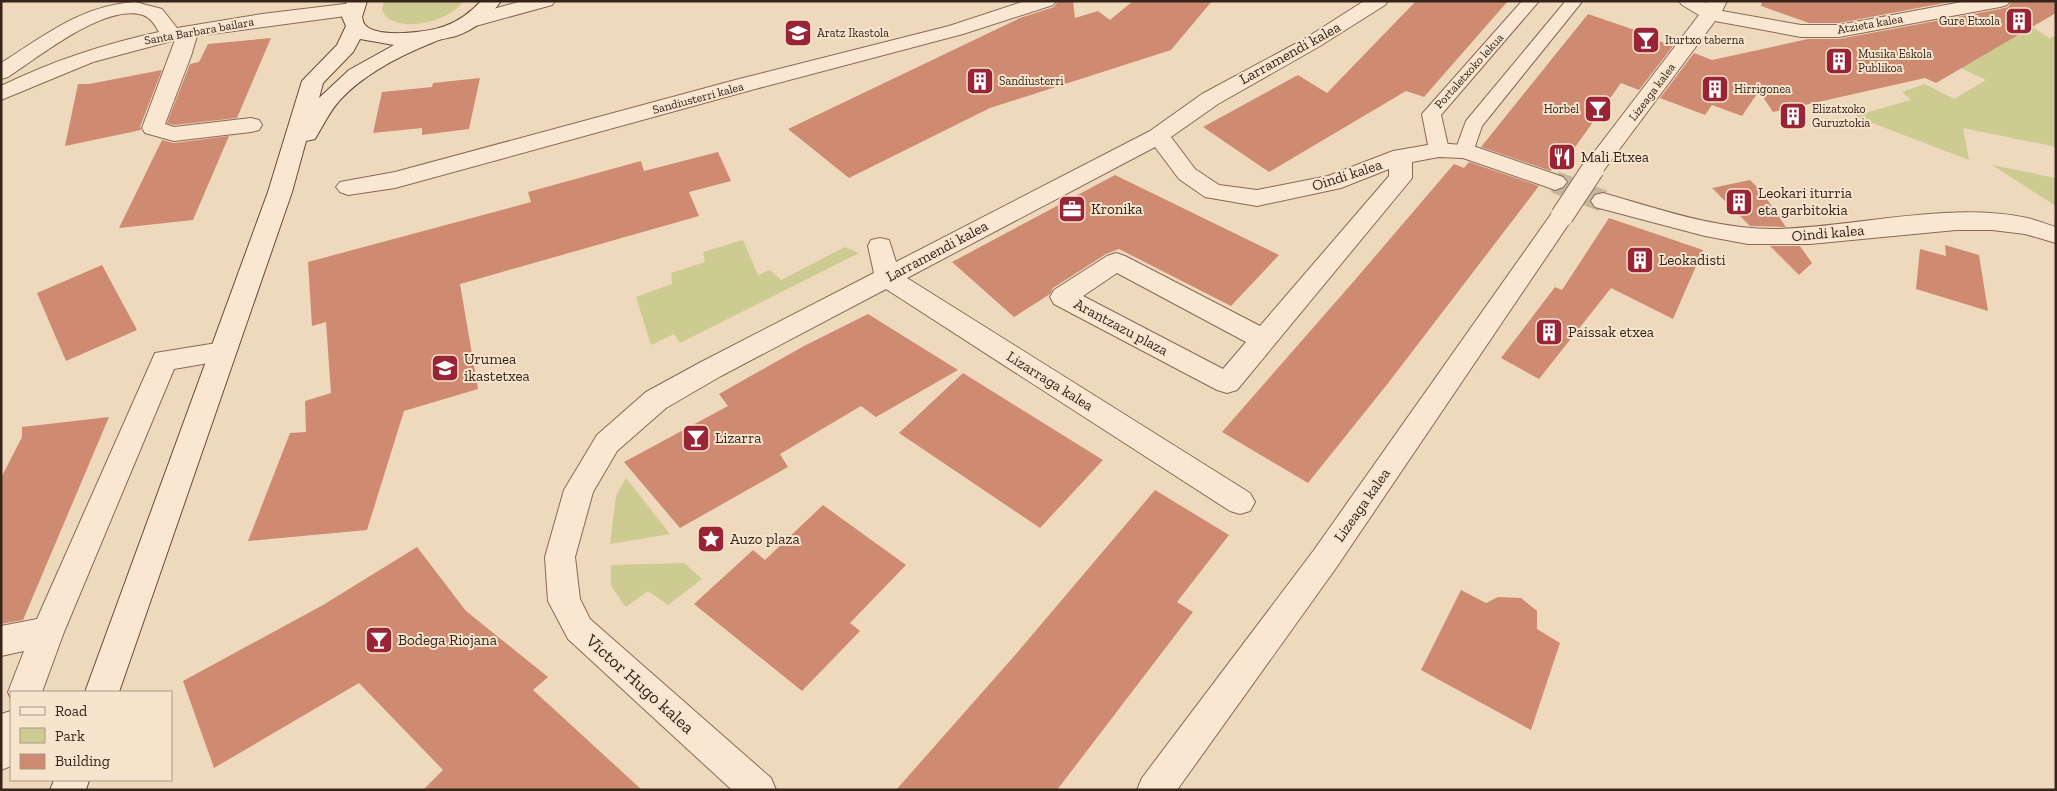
<svg xmlns="http://www.w3.org/2000/svg" width="2057" height="791" viewBox="0 0 2057 791" font-family="'Zilla Slab',serif">
  <style>
    .green { fill: #cdcb91 }
    .building { fill: #ce8b72 }
    .lines { fill: none; stroke-linecap: round; stroke-linejoin: round }
    .street-tunnel { stroke: #cab59d; stroke-width: 22; stroke-dasharray: 22 11; stroke-linecap: butt }
    .lane-casing { stroke: #876956; stroke-width: 2 }
    .street-casing { stroke: #876956; stroke-width: 2 }
    .secondary-casing { stroke: #694a39; stroke-width: 2 }
    .lane { fill: #fae7d1; fill-rule: evenodd }
    .street { fill: #fae7d1; fill-rule: evenodd }
    .secondary { fill: #fae7d1; fill-rule: evenodd }
    .street-bridge-casing { stroke: #876956; stroke-width: 24; stroke-linecap: butt }
    .street-bridge { stroke: #fae7d1; stroke-width: 22 }
    .labels { text-anchor: middle; stroke-width: 4; stroke-linejoin: round; paint-order: stroke }
    .far-poi-label { font-size: 12px; fill: #36241b; stroke: #f6e4cd; text-anchor: start }
    .far-street-label { font-size: 12px; fill: #36241b; stroke: #f6e4cd }
    .street-label { font-size: 15px; fill: #36241b; stroke: #f6e4cd }
    .poi-label { font-size: 15px; fill: #36241b; stroke: #f6e4cd; text-anchor: start }
    .near-street-label { font-size: 18px; fill: #36241b; stroke: #f6e4cd }
  </style>
  <rect width="100%" height="100%" fill="#efd9bd"/>
  <g class="green">
    <path d="M384 1H463C451 22 393 36 382 10Z"/>
    <polygon points="2023,26 2033,27 2049,38 2056,36 2056,147 1963,128 1969,160 1854,116 1911,100 1902,92 1925,84 1954,99 1986,80 1961,68"/>
    <polygon points="1992,165 2056,178 2056,206"/>
    <polygon points="743,240 758,275 770,270 781,280 845,247 859,253 680,343 674,334 651,345 636,297 672,284 671,273 705,262 703,252"/>
    <polygon points="626,478 670,534 610,544 616,496"/>
    <polygon points="684,563 702,579 668,605 648,591 626,607 611,586 611,565"/>
  </g>
  <g class="building">
    <polygon points="1058,1 1073,1 1075,18 1098,11 1110,20 1133,1 1212,1 1171,50 990,108 849,178 788,129 1020,18 1054,7"/>
    <polygon points="1416,1 1508,1 1424,97 1406,91 1269,172 1203,127 1298,75 1327,93"/>
    <polygon points="1762,1 1955,1 1839,23 1809,23 1761,6"/>
    <polygon points="2012,1 2056,1 2056,13 1936,83 1925,78 1773,112 1759,91 1742,116 1712,105 1705,115 1660,98 1694,53 1712,60 1808,39 1839,39 2000,9 2008,7"/>
    <polygon points="1588,14 1655,37 1653,39 1673,46 1639,90 1621,83 1563,164 1558,162 1551,171 1481,147"/>
    <polygon points="271,38 237,118 174,125 167,123 190,64 199,62 208,44"/>
    <polygon points="162,70 140,127 141,130 65,146 78,84 89,84"/>
    <polygon points="480,78 469,129 422,135 422,128 373,133 382,92 432,87 433,83"/>
    <polygon points="229,136 193,220 119,228 162,140 174,143"/>
    <polygon points="718,152 731,181 689,192 699,216 460,284 478,389 404,411 367,530 248,541 290,433 306,432 305,401 331,393 326,322 312,326 308,262 531,202 528,192 641,161 644,171"/>
    <polygon points="1469,162 1539,186 1389,382 1308,483 1222,432 1354,281 1454,164 1464,168"/>
    <polygon points="1115,175 1279,255 1231,306 1119,249 1106,254 1053,288 1050,294 1014,317 952,262"/>
    <polygon points="1750,180 1762,192 1786,227 1750,226 1712,188"/>
    <polygon points="1609,218 1703,250 1673,319 1611,288 1539,379 1501,358 1555,287 1562,290"/>
    <polygon points="1945,245 1979,255 1988,311 1916,289 1920,249 1946,256"/>
    <polygon points="1770,246 1800,246 1812,263 1799,275"/>
    <polygon points="102,265 137,330 66,361 37,293"/>
    <polygon points="868,314 958,370 876,417 861,406 780,454 788,467 680,528 624,462 728,406 719,394 804,346"/>
    <polygon points="963,373 1103,460 1040,528 899,433"/>
    <polygon points="109,417 23,620 1,624 1,478 22,437 22,427"/>
    <polygon points="1155,490 1229,535 1177,602 1193,612 1057,790 896,790 1016,654"/>
    <polygon points="823,505 906,565 850,623 860,631 802,691 694,604 753,550 765,560"/>
    <polygon points="417,547 466,611 548,677 533,690 642,790 423,790 443,770 359,683 214,768 183,681 323,605"/>
    <polygon points="1461,590 1486,603 1498,597 1521,598 1537,611 1537,629 1560,643 1531,730 1421,670"/>
  </g>
  <g class="lines">
    <polyline class="street-tunnel" points="1555,182 1603,201"/>
    <g class="lane-casing">
      <g id="lane">
        <polygon points="1522,1 1539,1 1441,115 1449,150 1446,154 1439,156 1432,154 1429,150 1422,114"/>
        <polygon points="1563,1 1580,1 1581,3 1482,126 1472,155 1465,157 1458,155 1455,151 1466,121 1564,3"/>
      </g>
    </g>
    <g class="street-casing">
      <g id="street">
        <polygon points="522,1 555,1 552,5 472,27 465,25 462,21 465,17"/>
        <polygon points="1025,1 1056,1 1053,5 963,34 755,89 395,188 348,195 340,192 336,187 340,182 395,172 739,79 949,26"/>
        <path d="M1364 1H1388L1385 5 1320 46 1218 104 1171 137 1195 169 1219 185 1257 190 1328 176 1393 151 1439 143 1473 146 1563 177 1567 182 1563 187 1555 190 1547 187 1463 158 1439 157 1412 162V178L1408 183 1237 390 1227 393 1217 390 1054 304 1050 297 1054 290 1107 256 1116 253 1125 256 1260 326 1389 176V169L1341 188 1257 206 1205 197 1179 179 1155 147 907 278 1250 493 1255 502 1250 511 1240 514 1230 511 886 289 721 376 666 408 617 451 593 492 575 557 580 599 590 619 771 778 776 790H732L568 639 548 601 545 557 564 490 597 435 646 392 701 362 874 273 868 246 871 240 880 238 889 240 896 262 1150 131 1202 94 1306 38ZM1117 273 1246 342 1223 369 1083 296Z"/>
        <polygon points="1679,1 1703,1 1706,3 1707,1 1727,1 1722,11 1801,25 1839,25 1967,1 2010,1 2007,5 2000,7 1839,37 1801,37 1715,21 1601,174 1593,176 1585,174 1582,169 1585,164 1699,15 1682,5"/>
        <path d="M135 2 162 9 177 28 262 14 353 3 360 5 363 9 360 13 353 15 197 36 191 56 165 124 174 127 251 118 259 120 262 125 259 130 251 132 174 141 145 133 142 128 175 40 93 62 1 100V86C52 61 104 44 159 32 155 25 151 18 143 15 105 3 39 57 8 77L1 79V63C44 36 82 5 135 2Z"/>
        <path d="M1603 193C1659 209 1718 230 1777 229 1857 227 1949 201 2027 218 2036 220 2046 224 2056 227V243L2025 234 1992 230H1956L1810 244H1748L1705 236 1595 207 1591 201 1595 195Z"/>
        <polygon points="1562,208 1570,210 1574,216 1570,222 1336,568 1177,790 1137,790 1142,778 1314,550 1554,210"/>
        <polygon points="223,342 232,345 236,352 232,359 174,369 64,632 42,692 11,692 11,699 8,692 24,651 1,656 1,626 37,619 155,353"/>
        <polygon points="11,711 11,766 1,770 1,714"/>
      </g>
    </g>
    <g class="secondary-casing">
      <g id="secondary">
        <path d="M347 1H367L362 17C363 20 363 23 365 25 377 39 430 32 445 26 459 21 471 12 481 1H501C490 17 474 30 456 36 449 38 440 39 434 42 401 55 364 74 340 100 329 112 323 126 315 139L306 141 292 192 119 692H85L268 192 302 81 337 45 346 26 342 17ZM360 39 394 45 349 70 319 98 323 83 353 52Z"/>
        <polygon points="54,780 89,780 86,790 50,790"/>
      </g>
    </g>
    <use href="#lane" class="lane"/>
    <use href="#street" class="street"/>
    <use href="#secondary" class="secondary"/>
    <g class="street-bridge-casing">
      <polyline id="street-bridge" points="1562,216 1593,169"/>
    </g>
    <use href="#street-bridge" class="street-bridge"/>
  </g>
  <defs>
    <g id="building-square" transform="scale(1.4375)"><rect x="-9" y="-9" width="18" height="18" rx="4" fill="#982436" stroke="#f6e4cd"/><path d="M-4-6H4V6H1V3H-1V6H-4ZM-2.5-4.3h1.7v1.8h-1.7ZM.8-4.3h1.7v1.8H.8ZM-2.5-1h1.7V.8h-1.7ZM.8-1h1.7V.8H.8Z" fill="#fff"/></g>
    <g id="school-square" transform="scale(1.4375)"><rect x="-9" y="-9" width="18" height="18" rx="4" fill="#982436" stroke="#f6e4cd"/><path d="M0-5L7-2L0 1L-7-2ZM-4 1L0 2.5L4 1V4Q0 6-4 4Z" fill="#fff"/></g>
    <g id="bar-square" transform="scale(1.4375)"><rect x="-9" y="-9" width="18" height="18" rx="4" fill="#982436" stroke="#f6e4cd"/><path d="M-6-5H6L.8 .8V4.5H3.5V6h-7V4.5H-.8V.8Z" fill="#fff"/></g>
    <g id="restaurant-square" transform="scale(1.4375)"><rect x="-9" y="-9" width="18" height="18" rx="4" fill="#982436" stroke="#f6e4cd"/><path d="M-5-6h1v4h1v-4h1v4h1v-4h1v5L-1.5 .5V6h-2V.5L-5-1ZM5-6V6H3V1.5H1.5Q1.5-4 5-6Z" fill="#fff"/></g>
    <g id="office-square" transform="scale(1.4375)"><rect x="-9" y="-9" width="18" height="18" rx="4" fill="#982436" stroke="#f6e4cd"/><path d="M-6-3h4V-5.5h4V-3h4V5H-6ZM-1-4.5V-3h2v-1.5ZM-6 0V1H6V0Z" fill="#fff"/></g>
    <g id="sight-square" transform="scale(1.4375)"><rect x="-9" y="-9" width="18" height="18" rx="4" fill="#982436" stroke="#f6e4cd"/><path d="M0-6L1.8-2.2L6-1.7L2.9 1.2L3.7 5.4L0 3.3L-3.7 5.4L-2.9 1.2L-6-1.7L-1.8-2.2Z" fill="#fff"/></g>
  </defs>
  <g fill-rule="evenodd">
    <use href="#building-square" x="2019" y="21"/>
    <use href="#school-square" x="798" y="33"/>
    <use href="#bar-square" x="1646" y="40"/>
    <use href="#building-square" x="1839" y="61"/>
    <use href="#building-square" x="980" y="81"/>
    <use href="#building-square" x="1715" y="89"/>
    <use href="#bar-square" x="1598" y="109"/>
    <use href="#building-square" x="1793" y="116"/>
    <use href="#restaurant-square" x="1562" y="157"/>
    <use href="#building-square" x="1739" y="202"/>
    <use href="#office-square" x="1072" y="209"/>
    <use href="#building-square" x="1640" y="260"/>
    <use href="#building-square" x="1549" y="332"/>
    <use href="#school-square" x="445" y="368"/>
    <use href="#bar-square" x="696" y="438"/>
    <use href="#sight-square" x="711" y="539"/>
    <use href="#bar-square" x="379" y="640"/>
  </g>
  <g class="labels">
    <g class="far-poi-label">
      <text x="2000" y="25" text-anchor="end">Gure Etxola</text>
      <text x="817" y="37">Aratz Ikastola</text>
      <text x="1665" y="44">Iturtxo taberna</text>
      <text x="1858" y="58">Musika Eskola<tspan x="1858" dy="14">Publikoa</tspan></text>
      <text x="999" y="85">Sandiusterri</text>
      <text x="1734" y="93">Hirrigonea</text>
      <text x="1579" y="113" text-anchor="end">Horbel</text>
      <text x="1812" y="113">Elizatxoko<tspan x="1812" dy="14">Guruztokia</tspan></text>
    </g>
    <g class="far-street-label">
      <text transform="translate(1870 24) rotate(-10)" y="4">Atzieta kalea</text>
      <text transform="translate(199 31) rotate(-10)" y="4">Santa Barbara bailara</text>
      <text transform="translate(1469 71) rotate(-48)" y="4">Portaletxoko lekua</text>
      <text transform="translate(1652 92) rotate(-53)" y="4">Lizeaga kalea</text>
      <text transform="translate(698 98) rotate(-15)" y="4">Sandiusterri kalea</text>
    </g>
    <g class="street-label">
      <text transform="translate(1290 53) rotate(-29)" y="5">Larramendi kalea</text>
      <text transform="translate(1347 175) rotate(-18)" y="5">Oindi kalea</text>
      <text transform="translate(1828 233) rotate(-5)" y="5">Oindi kalea</text>
      <text transform="translate(937 251) rotate(-28)" y="5">Larramendi kalea</text>
      <text transform="translate(1121 327) rotate(28)" y="5">Arantzazu plaza</text>
      <text transform="translate(1050 381) rotate(32)" y="5">Lizarraga kalea</text>
      <text transform="translate(1362 505) rotate(-55)" y="5">Lizeaga kalea</text>
    </g>
    <g class="poi-label">
      <text x="1581" y="162">Mali Etxea</text>
      <text x="1758" y="198">Leokari iturria<tspan x="1758" dy="17">eta garbitokia</tspan></text>
      <text x="1091" y="214">Kronika</text>
      <text x="1659" y="265">Leokadisti</text>
      <text x="1568" y="337">Paissak etxea</text>
      <text x="464" y="364">Urumea<tspan x="464" dy="17">ikastetxea</tspan></text>
      <text x="715" y="443">Lizarra</text>
      <text x="730" y="544">Auzo plaza</text>
      <text x="398" y="645">Bodega Riojana</text>
    </g>
    <g class="near-street-label">
      <text transform="translate(640 684) rotate(42)" y="6">Victor Hugo kalea</text>
    </g>
  </g>
  <rect width="2057" height="791" fill="none" stroke="#36241b" stroke-width="5"/>
  <rect x="10" y="691" width="162" height="90" fill="#f6e4cd" stroke="#a99786"/>
  <rect x="20" y="707" width="25" height="8" fill="#fae7d1" stroke="#a99786"/>
  <text x="55" y="716" font-size="15" fill="#36241b">Road</text>
  <rect x="20" y="728" width="25" height="15" fill="#cdcb91" stroke="#a99786"/>
  <text x="55" y="741" font-size="15" fill="#36241b">Park</text>
  <rect x="20" y="754" width="25" height="15" fill="#ce8b72" stroke="#a99786"/>
  <text x="55" y="766" font-size="15" fill="#36241b">Building</text>
</svg>
